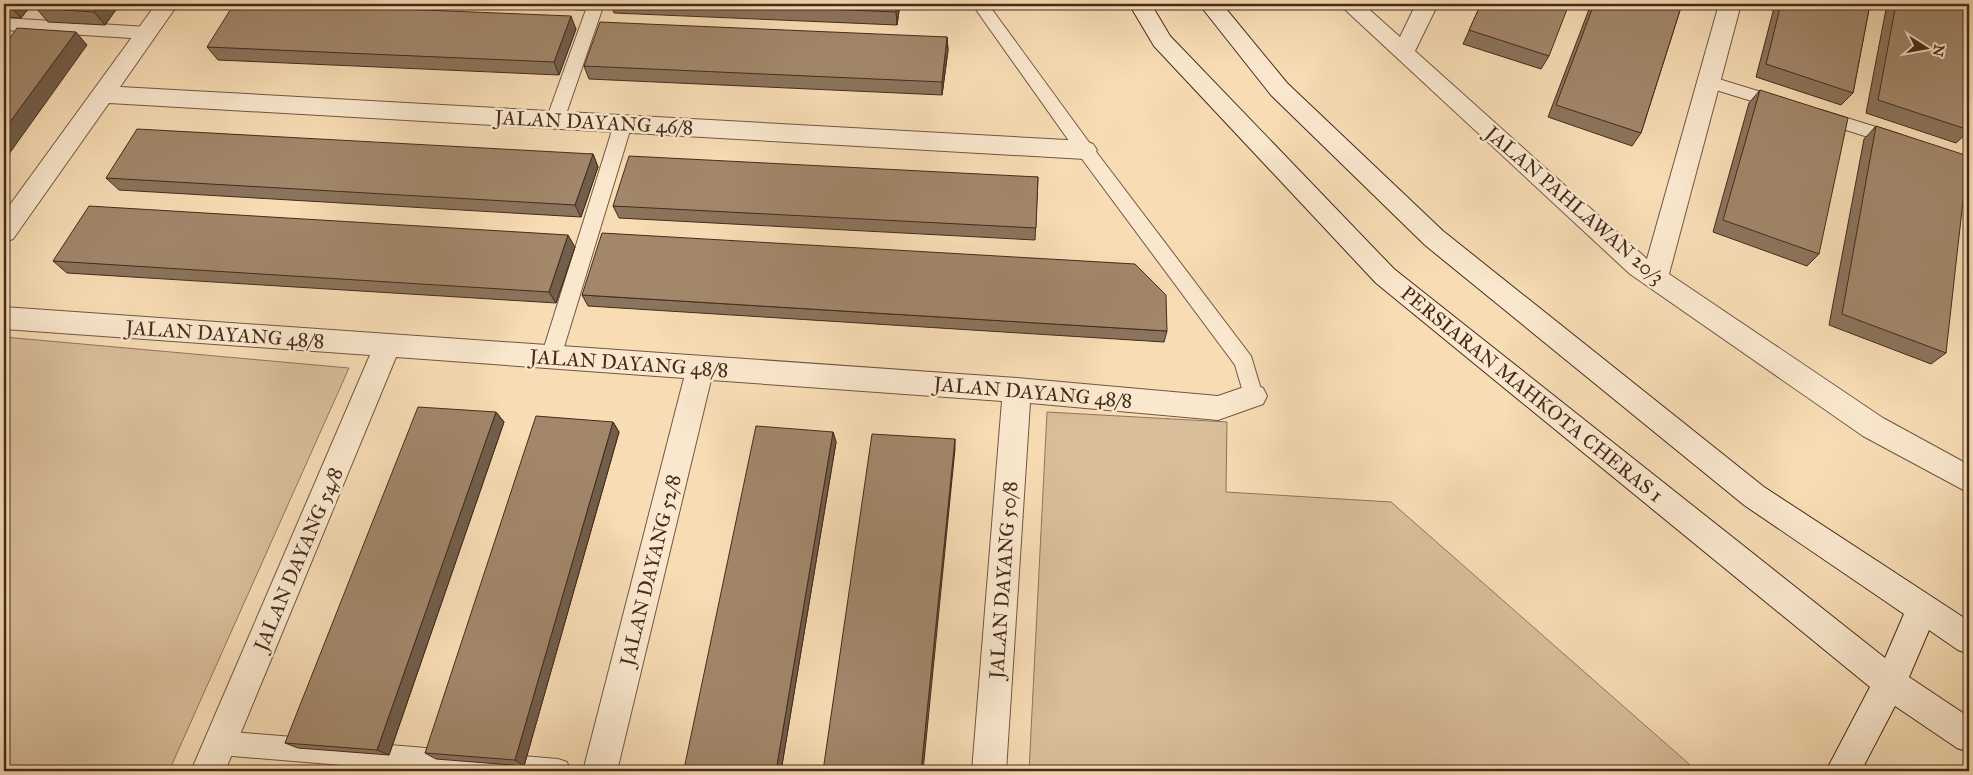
<svg xmlns="http://www.w3.org/2000/svg" width="1973" height="775" viewBox="0 0 1973 775" font-family="'IM FELL Great Primer',serif">
  <style>
    .green { fill: #d9be9a; stroke: #90745b }
    .lines { fill: none; stroke-linecap: round; stroke-linejoin: round }
    .lane-casing { stroke: #725642; stroke-width: 2 }
    .street-casing { stroke: #725642; stroke-width: 2 }
    .secondary-casing { stroke: #462a1c; stroke-width: 2 }
    .lane { fill: #fae8ce; fill-rule: evenodd }
    .street { fill: #fae8ce; fill-rule: evenodd }
    .secondary { fill: #fae8ce; fill-rule: evenodd }
    .wall { fill: #8b745c; stroke: #462a1c }
    .shaded-wall { fill: #715e4b; stroke: #462a1c }
    .building { fill: #a2876b; stroke: #462a1c }
    .labels { text-anchor: middle; stroke-width: 5; stroke-linejoin: round; paint-order: stroke }
    .street-label { font-size: 20px; fill: #462a1c; stroke: #fae8ce }
  </style>
  <rect width="100%" height="100%" fill="#f7dcb4"/>
  <filter id="stains"><feTurbulence type="fractalNoise" baseFrequency=".004" numOctaves="4"/><feColorMatrix values="0 0 0 0 .2 0 0 0 0 .09 0 0 0 0 .02 0 0 0 .5 -.17"/></filter>
  <radialGradient id="worn" r=".72"><stop offset=".6" stop-color="#630" stop-opacity="0"/><stop offset="1" stop-color="#630" stop-opacity=".3"/></radialGradient>
  <g class="green">
    <polygon points="4,337 349,368 169,771 4,771"/>
    <polygon points="1047,412 1227,422 1226,492 1391,502 1697,771 1029,771"/>
  </g>
  <g class="lines">
    <g class="lane-casing">
      <g id="lane">
        <polygon points="588,4 604,4 564,120 561,124 555,126 549,124 546,120"/>
        <polygon points="972,4 988,4 1091,145 1251,356 1263,396 1260,402 1253,405 1246,402 1235,365 1079,155"/>
        <polygon points="4,18 147,27 153,29 155,33 153,37 147,39 4,30"/>
        <polygon points="1709,76 1787,100 1789,104 1787,108 1781,110 1703,86 1701,82 1703,78"/>
        <polygon points="1821,110 1902,135 1905,140 1902,145 1896,146 1815,120 1812,116 1815,112"/>
        <polygon points="623,118 629,120 632,124 561,357 558,363 551,365 544,363 541,357 614,124 617,120"/>
        <polygon points="220,731 558,759 567,762 570,771 416,771 220,755 212,751 208,743 212,735"/>
      </g>
    </g>
    <g class="street-casing">
      <g id="street">
        <polygon points="156,4 178,4 120,87 1085,141 1093,144 1097,150 1093,156 1085,159 109,103 13,239 4,242 4,213"/>
        <polygon points="1339,4 1363,4 1400,37 1416,4 1438,4 1415,51 1647,259 1719,4 1741,4 1669,274 1883,418 1969,465 1969,493 1863,436 1630,274"/>
        <polygon points="4,307 1017,378 1218,396 1253,384 1263,388 1267,396 1263,404 1218,420 1030,403 1006,771 972,771 1002,401 711,380 617,771 583,771 684,378 396,357 225,771 191,771 370,355 4,329"/>
      </g>
    </g>
    <g class="secondary-casing">
      <polygon id="secondary" points="1129,4 1151,4 1170,36 1394,269 1885,658 1904,614 1744,505 1425,245 1271,95 1199,4 1222,4 1287,83 1443,231 1764,487 1969,621 1969,654 1958,650 1929,630 1909,677 1969,717 1969,752 1957,748 1895,706 1861,771 1826,771 1870,687 1376,283 1154,46"/>
    </g>
    <use href="#lane" class="lane"/>
    <use href="#street" class="street"/>
    <use href="#secondary" class="secondary"/>
  </g>
  <g class="wall">
    <polygon points="4,4 32,4 21,18 4,17"/>
    <polygon points="39,4 120,4 105,25 48,22 36,8"/>
    <polygon points="432,4 586,4 584,10"/>
    <polygon points="611,4 900,4 897,25 614,13"/>
    <polygon points="1481,4 1549,56 1541,69 1463,44"/>
    <polygon points="1591,4 1682,4 1641,133 1632,146 1548,117"/>
    <polygon points="1775,4 1870,4 1853,93 1841,105 1756,77"/>
    <polygon points="1887,4 1969,4 1969,131 1956,143 1866,113"/>
    <polygon points="576,29 559,75 218,60 207,47"/>
    <polygon points="947,37 948,50 942,95 589,79 584,66"/>
    <polygon points="1760,90 1819,254 1807,266 1713,232 1749,103"/>
    <polygon points="1876,126 1946,353 1931,364 1829,325 1864,139"/>
    <polygon points="593,154 598,167 581,217 119,190 106,178"/>
    <polygon points="1038,177 1035,240 619,218 613,206"/>
    <polygon points="575,247 556,303 67,273 53,261"/>
    <polygon points="582,295 1167,331 1164,342 588,306"/>
    <polygon points="496,412 504,422 389,755 298,748 285,743"/>
    <polygon points="613,422 619,432 524,766 436,759 425,753"/>
    <polygon points="833,432 836,442 781,771 686,771 684,769"/>
  </g>
  <g class="shaded-wall">
    <polygon points="9,4 32,4 21,18 9,5"/>
    <polygon points="99,4 120,4 105,25 94,12"/>
    <polygon points="581,4 586,4 584,10"/>
    <polygon points="897,4 900,4 897,25 896,12"/>
    <polygon points="571,16 576,29 559,75 554,62"/>
    <polygon points="76,32 87,45 4,161 4,130"/>
    <polygon points="947,37 948,50 942,95 942,82"/>
    <polygon points="593,154 598,167 581,217 575,205"/>
    <polygon points="568,235 575,247 556,303 549,292"/>
    <polygon points="496,412 504,422 389,755 377,750"/>
    <polygon points="613,422 619,432 524,766 515,760"/>
    <polygon points="833,432 836,442 781,771 776,771"/>
    <polygon points="955,439 955,449 923,771 921,771"/>
  </g>
  <g class="building">
    <polygon points="39,4 99,4 94,12 36,8"/>
    <polygon points="234,4 277,4 571,16 554,62 207,47"/>
    <polygon points="707,4 897,4 896,12"/>
    <polygon points="1481,4 1569,4 1549,56 1469,30"/>
    <polygon points="1594,4 1682,4 1641,133 1556,105"/>
    <polygon points="1781,4 1870,4 1853,93 1766,64"/>
    <polygon points="1896,4 1969,4 1969,130 1878,100"/>
    <polygon points="600,22 947,37 942,82 584,66"/>
    <polygon points="17,28 76,32 4,130 4,46"/>
    <polygon points="1760,90 1848,118 1819,254 1723,220"/>
    <polygon points="1876,126 1968,156 1946,353 1842,314"/>
    <polygon points="137,129 593,154 575,205 106,178"/>
    <polygon points="629,156 1038,177 1036,228 613,206"/>
    <polygon points="89,206 568,235 549,292 53,261"/>
    <polygon points="602,233 1135,264 1166,295 1167,331 582,295"/>
    <polygon points="418,407 496,412 377,750 285,743"/>
    <polygon points="536,416 613,422 515,760 425,753"/>
    <polygon points="756,426 833,432 776,771 706,771 684,769"/>
    <polygon points="872,434 955,439 921,771 823,771"/>
  </g>
  <g class="labels">
    <g class="street-label">
      <text transform="translate(594 122) rotate(3)" y="7">JALAN DAYANG 46/8</text>
      <text transform="translate(1575 205) rotate(41)" y="7">JALAN PAHLAWAN 20/3</text>
      <text transform="translate(225 334) rotate(4)" y="7">JALAN DAYANG 48/8</text>
      <text transform="translate(629 363) rotate(4)" y="7">JALAN DAYANG 48/8</text>
      <text transform="translate(1033 392) rotate(5)" y="7">JALAN DAYANG 48/8</text>
      <text transform="translate(1532 394) rotate(39)" y="7">PERSIARAN MAHKOTA CHERAS 1</text>
      <text transform="translate(298 559) rotate(-67)" y="7">JALAN DAYANG 54/8</text>
      <text transform="translate(650 570) rotate(-76)" y="7">JALAN DAYANG 52/8</text>
      <text transform="translate(1003 580) rotate(-86)" y="7">JALAN DAYANG 50/8</text>
    </g>
  </g>
  <rect width="1973" height="775" fill="none" stroke="#f7dcb4" stroke-width="20"/>
  <rect x="5" y="5" width="1963" height="765" fill="none" stroke="#462a1c" stroke-width="2.5"/>
  <rect x="10" y="10" width="1953" height="755" fill="none" stroke="#462a1c"/>
  <g transform="translate(1926 48) rotate(101)" stroke="#fae8ce" stroke-width="4" paint-order="stroke">
  <path d="M0-4L9 19L0 12L-9 19Z" fill="#462a1c"/>
  <text y="-8" font-size="14" font-weight="bold" text-anchor="middle" fill="#462a1c">N</text>
  </g>
  <rect width="100%" height="100%" filter="url(#stains)"/>
  <rect width="100%" height="100%" fill="url(#worn)"/>
</svg>
